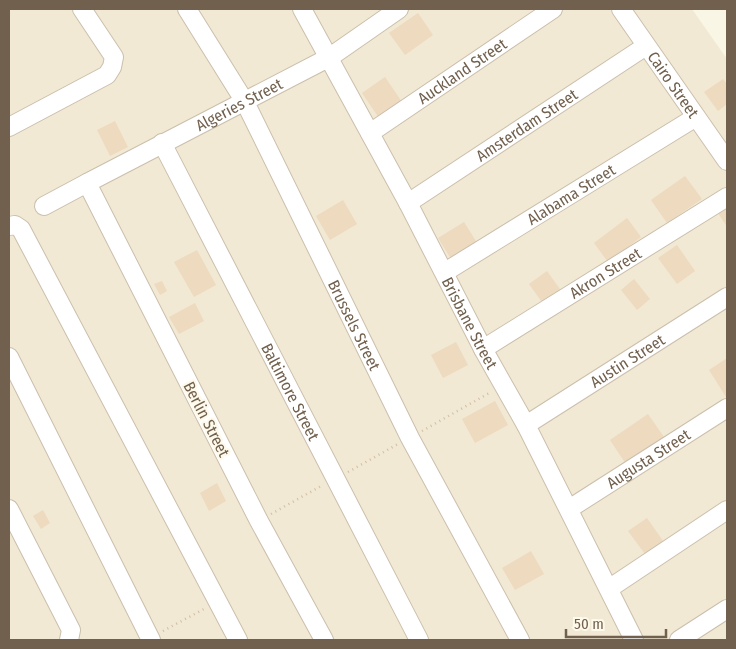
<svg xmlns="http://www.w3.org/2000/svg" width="736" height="649" viewBox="0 0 736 649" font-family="'Fira Sans Condensed',sans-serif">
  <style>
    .residential { fill: #f1e9d4 }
    .building { fill: #eddabf }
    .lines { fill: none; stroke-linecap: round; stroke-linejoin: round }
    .minor-casing { stroke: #cbbfad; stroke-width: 20 }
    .path { stroke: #d2bea3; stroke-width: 2.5; stroke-dasharray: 1 4; stroke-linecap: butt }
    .minor { stroke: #fff; stroke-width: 18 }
    .labels { text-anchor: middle; stroke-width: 4.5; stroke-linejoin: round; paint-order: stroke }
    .street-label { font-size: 16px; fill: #71604d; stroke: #fdf9eb }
  </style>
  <rect width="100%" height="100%" fill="#faf6e5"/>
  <polygon class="residential" points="9,9 692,9 727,59 727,640 9,640"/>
  <g class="building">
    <polygon points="418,13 433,35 405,55 389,33"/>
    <polygon points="385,77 402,102 379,118 362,93"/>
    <polygon points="723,79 727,84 727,104 718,111 704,92"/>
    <polygon points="115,121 128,147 110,156 97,130"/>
    <polygon points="685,176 702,199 667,223 651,200"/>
    <polygon points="343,200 357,224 330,240 316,216"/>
    <polygon points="727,206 727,227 718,213"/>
    <polygon points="627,218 641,237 608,262 594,243"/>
    <polygon points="464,222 479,246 453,262 438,238"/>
    <polygon points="677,245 695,271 677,284 658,258"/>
    <polygon points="197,250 216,285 194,297 174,262"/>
    <polygon points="547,271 562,292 544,305 529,284"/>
    <polygon points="634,279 650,299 637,310 621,290"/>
    <polygon points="162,281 167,291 160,295 154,284"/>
    <polygon points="195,303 204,321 179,334 169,317"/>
    <polygon points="456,342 468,365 443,378 431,355"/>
    <polygon points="727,358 727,396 726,397 709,370"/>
    <polygon points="495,401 508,425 475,443 462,419"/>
    <polygon points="648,414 666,440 628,467 610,440"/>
    <polygon points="217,483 226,501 209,511 200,493"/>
    <polygon points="43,510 50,523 41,529 33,516"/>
    <polygon points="647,518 663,541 645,554 628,531"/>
    <polygon points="531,551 544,574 515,590 502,568"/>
  </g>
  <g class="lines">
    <g class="minor-casing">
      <g id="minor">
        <path id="s1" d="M187 9 245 102 410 438 520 640"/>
        <path id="s2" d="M302 9 408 203 483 349 526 425 634 640"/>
        <path id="s3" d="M621 9 727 161"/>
        <polyline points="9,127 107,75 112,67 114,57 82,9"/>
        <path id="s4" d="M370 133 553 9"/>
        <path id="s5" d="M162 143 419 640"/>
        <path id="s6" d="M408 203 646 46"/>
        <polyline points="44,206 87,183"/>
        <polyline points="9,226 15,225 21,229 238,640"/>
        <path id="s7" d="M445 272 696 117"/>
        <path id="s8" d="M483 349 727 197"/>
        <polyline points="9,357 151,640"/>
        <path id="s9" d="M526 425 727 297"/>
        <polyline points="9,509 71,630 69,640"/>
        <path id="s10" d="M569 509 727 408"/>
        <polyline points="610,588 727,510"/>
        <path id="s11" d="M324 640 259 521 87 183 330 57 399 9"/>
        <polyline points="679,640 727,609"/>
      </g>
    </g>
    <g class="path">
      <polyline points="422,431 491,392"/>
      <polyline points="348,472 398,444"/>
      <polyline points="271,514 323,485"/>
      <polyline points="163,631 204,609"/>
    </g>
    <use href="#minor" class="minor"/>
  </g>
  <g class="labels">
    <g class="street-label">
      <text dy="6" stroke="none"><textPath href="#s4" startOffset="111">Auckland Street</textPath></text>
      <text dy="6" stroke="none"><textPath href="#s3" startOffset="92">Cairo Street</textPath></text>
      <text dy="6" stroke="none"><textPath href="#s11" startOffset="686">Algeries Street</textPath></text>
      <text dy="6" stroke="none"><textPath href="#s6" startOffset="142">Amsterdam Street</textPath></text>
      <text dy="6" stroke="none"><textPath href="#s7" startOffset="148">Alabama Street</textPath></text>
      <text dy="6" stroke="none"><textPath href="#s8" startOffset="144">Akron Street</textPath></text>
      <text dy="6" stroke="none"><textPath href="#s2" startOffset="356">Brisbane Street</textPath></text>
      <text dy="6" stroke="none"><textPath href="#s1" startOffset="358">Brussels Street</textPath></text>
      <text dy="6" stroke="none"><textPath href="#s9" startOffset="120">Austin Street</textPath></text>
      <text dy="6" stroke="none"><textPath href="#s5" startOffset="280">Baltimore Street</textPath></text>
      <text transform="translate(207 419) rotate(63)" y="6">Berlin Street</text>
      <text dy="6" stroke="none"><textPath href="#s10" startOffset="94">Augusta Street</textPath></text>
    </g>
  </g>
  <rect width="736" height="649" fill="none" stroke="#71604d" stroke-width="20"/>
  <path d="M566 629v8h100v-8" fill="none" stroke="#71604d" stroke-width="2.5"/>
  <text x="574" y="629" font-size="15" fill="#71604d" stroke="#fdf9eb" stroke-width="4" paint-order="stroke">50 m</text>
</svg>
